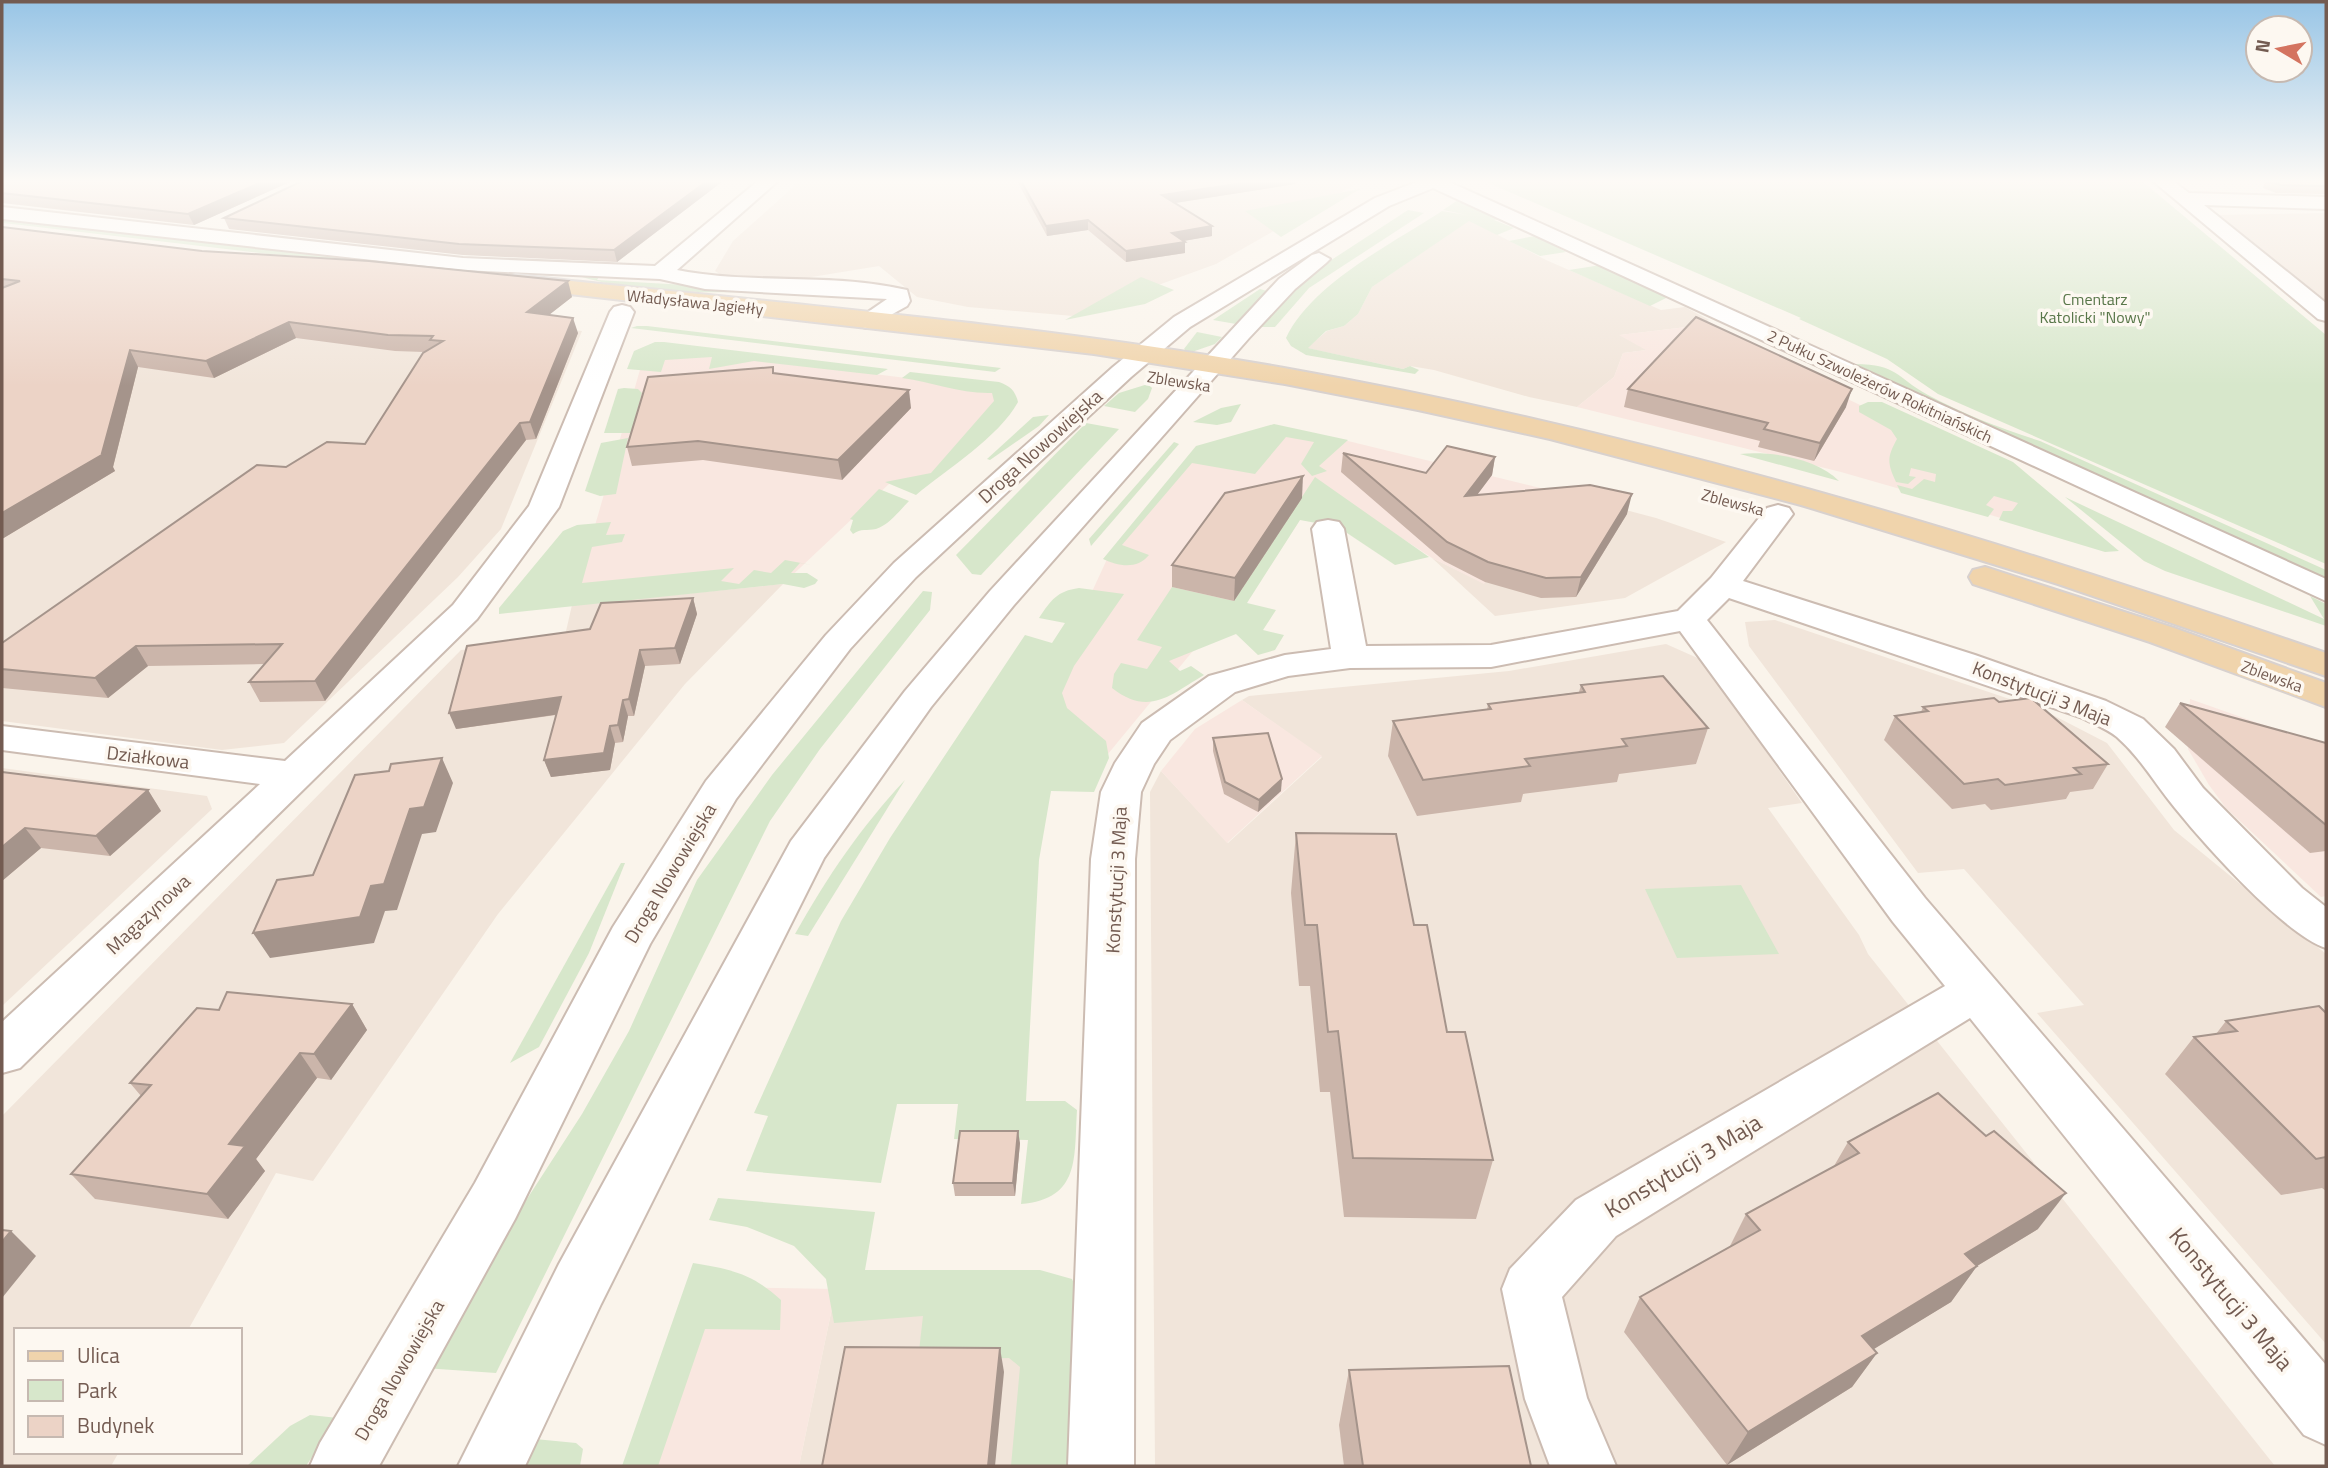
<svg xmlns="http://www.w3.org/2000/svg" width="2328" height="1468" viewBox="0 0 2328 1468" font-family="'Titillium Web',sans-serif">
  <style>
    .residential { fill: #f1e5da }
    .commercial { fill: #f9e7e0 }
    .green { fill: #d7e7cb }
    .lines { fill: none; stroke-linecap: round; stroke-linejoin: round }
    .minor-casing { stroke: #ccbcb2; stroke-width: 4 }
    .major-casing { stroke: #d8d1ce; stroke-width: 4 }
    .minor { fill: #fff; fill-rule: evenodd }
    .major { fill: #f0d4ac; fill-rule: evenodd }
    .wall { fill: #cbb5aa }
    .shaded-wall { fill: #a5948b }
    .building { fill: #ecd3c6; stroke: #a5948b; stroke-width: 2 }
    .labels { text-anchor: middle; stroke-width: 7; stroke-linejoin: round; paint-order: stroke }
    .far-park-label { font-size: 16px; fill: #59774a; stroke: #fdf8f1 }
    .far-street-label { font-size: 16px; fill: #735b51; stroke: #fdf8f1 }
    .street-label { font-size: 19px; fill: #735b51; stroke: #fdf8f1 }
    .near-street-label { font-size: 23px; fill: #735b51; stroke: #fdf8f1 }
  </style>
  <rect width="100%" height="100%" fill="#faf4eb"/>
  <g class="residential">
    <polygon points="800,181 1361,181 1216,264 1073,316 968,307 917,297 879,266 781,282 729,280 715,271 733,241"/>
    <polygon points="2326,213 2326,301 2213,215"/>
    <polygon points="1469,220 1546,260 1661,310 1685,307 1709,320 1695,326 1620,335 1647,350 1623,353 1614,377 1577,407 1529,397 1434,370 1410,366 1403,369 1307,348 1327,331 1344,326 1358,314 1372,287"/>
    <polygon points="2,260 582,331 501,529 458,577 284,743 222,750 2,721"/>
    <polygon points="1569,495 1656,518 1726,542 1625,598 1495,616 1432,558 1484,583 1503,559"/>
    <polygon points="783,584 685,684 498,914 313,1181 276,1173 188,1330 16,1330 16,1452 119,1452 111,1466 2,1466 2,1116 461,650 564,640 572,605"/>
    <polygon points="1775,620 2045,711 2107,743 2174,830 2326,954 2326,1344 2037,1013 2084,1005 1964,869 1918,873 1749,646 1745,622"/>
    <polygon points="1666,644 1702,660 1802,803 1768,808 1859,935 1868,954 2275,1466 1155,1466 1150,792 1161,771 1228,843 1322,757 1242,700 1249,696 1509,671"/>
    <polygon points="2,768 207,796 212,809 2,1006"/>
    <polygon points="836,1289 1048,1292 1041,1466 799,1466"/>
  </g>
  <g class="commercial">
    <polygon points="1695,326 2021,482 2039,529 1841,472 1577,407 1614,377 1623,353 1646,350 1619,335"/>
    <polygon points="655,347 996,389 996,426 917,493 890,483 783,584 572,605 646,349"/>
    <polygon points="1284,435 1348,441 1569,495 1503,558 1484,584 1432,558 1350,504 1300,520 1223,638 1197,646 1103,760 1041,702 1108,557 1189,462"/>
    <polygon points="2190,699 2326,747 2326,896 2321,897 2226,808 2209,785 2188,749"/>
    <polygon points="1242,700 1322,756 1227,843 1161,771 1195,729"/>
    <polygon points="706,1287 836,1289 799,1466 648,1466"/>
  </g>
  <g class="green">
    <polygon points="1484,181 2142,181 2326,335 2326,564 1938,394 1887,359 1799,319 1801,318"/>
    <polygon points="1360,189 1281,237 1245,211"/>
    <path d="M1458 200 1504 219 1494 220 1514 228 1497 235 1469 221 1372 287 1358 314 1344 326 1326 331 1308 348 1403 369 1410 366 1419 370 1415 374 1306 355 1291 346 1286 338C1312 283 1392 244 1442 211L1467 215 1443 210Z"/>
    <polygon points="1408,210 1424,213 1309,288 1275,327 1260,327 1316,270"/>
    <polygon points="2,218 32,222 397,263 269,254 21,225 2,223"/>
    <polygon points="1535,236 1566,252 1540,256 1509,241"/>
    <polygon points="1601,265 1608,267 1668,297 1650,306 1569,270"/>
    <path d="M579 276 599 277 597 280 741 288V292C689 293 630 292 579 276Z"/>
    <polygon points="1141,277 1174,290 1145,304 1065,320"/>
    <polygon points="1260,289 1267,291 1236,324 1213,320"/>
    <polygon points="637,326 647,326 1001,368 995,372 631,328"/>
    <polygon points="1197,332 1222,337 1215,344 1189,353 1184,349"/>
    <polygon points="655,342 664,342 888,369 877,375 754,361 709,369 712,357 665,360 661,372 627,369 634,351"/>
    <path d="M1855 364C1899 365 1894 376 1928 395 1963 414 2002 429 2040 441L2326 570V579Z"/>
    <path d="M910 372 999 382C1010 386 1015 390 1018 402 999 437 947 469 916 495L885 482 931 473 994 401 992 393C960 394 933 382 902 378Z"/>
    <polygon points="1148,384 1152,388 1148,399 1135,412 1104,406 1119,393"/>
    <polygon points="624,388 638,389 642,393 631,433 604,433 618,389"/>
    <path d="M1868 402H1882L2013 462 2119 551 2105 552 1999 520 2003 511H2012L2018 503 1994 496 1986 505 1994 509 1988 517 1901 493 1897 485 1912 489 1924 479 1935 482 1936 474 1911 468 1909 476 1916 477 1908 484 1896 482C1887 463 1887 457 1897 439L1891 430 1859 412V406Z"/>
    <polygon points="1241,404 1231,422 1217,425 1193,422 1221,408"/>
    <polygon points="1049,415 1039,426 990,460 987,459 1033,417"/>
    <polygon points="1086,423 1119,429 981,575 972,574 956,555"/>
    <path d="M1274 424 1348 440 1319 466 1327 471 1312 476 1301 464 1314 442 1286 437 1255 474 1192 463 1122 545 1149 555C1137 570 1118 566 1103 559L1196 446Z"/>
    <polygon points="628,438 616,494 600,496 585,491 601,443"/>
    <polygon points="1174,442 1179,444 1091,546 1089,539"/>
    <path d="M1740 454C1771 451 1816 458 1839 481Z"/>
    <path d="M1315 477 1429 557 1395 565 1338 527 1300 520 1247 603 1276 610 1263 630 1284 635 1275 650 1258 655 1236 634 1169 661 1180 671 1191 666 1204 675C1170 695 1149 717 1112 688L1114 674 1121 663 1147 669 1162 647 1137 640 1172 587 1234 601Z"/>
    <path d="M879 489 909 501C900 510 889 525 876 529 867 531 861 528 853 534L850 530 853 520 850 519Z"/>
    <polygon points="2065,497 2324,619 2310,596 2326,604 2326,626 2165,571 2144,561"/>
    <polygon points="611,522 606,535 625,534 622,542 592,547 582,583 734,568 721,581 739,584 754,570 771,573 785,560 812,565 800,563 791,573 807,573 818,580 815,584 804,588 783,584 499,614 499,608 563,531 577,525"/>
    <path d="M1079 588 1124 594 1074 666 1062 693 1067 708 1106 741 1109 758 1094 792 1051 791 1039 860 1026 1101H1065L1077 1110C1074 1157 1081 1199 1021 1204L1028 1140 954 1139 958 1104H897L881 1183 746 1171 768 1116 754 1113 841 921 890 838 1025 635 1052 643 1065 623 1039 618C1051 600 1057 591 1079 588Z"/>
    <polygon points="923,591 932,592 930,610 820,749 770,821 496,1373 424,1368 466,1293 582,1114 629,1031 697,880 772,775"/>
    <path d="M905 780 808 936 795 934C827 877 861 827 905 780Z"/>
    <polygon points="621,863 625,863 589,953 539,1047 510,1063"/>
    <polygon points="1741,885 1779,954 1677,958 1645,889"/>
    <polygon points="718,1198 875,1212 865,1270 1040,1270 1072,1279 1086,1311 1078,1466 1011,1466 1020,1367 1009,1358 918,1360 923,1316 834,1323 826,1279 794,1246 747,1227 709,1220"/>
    <path d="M693 1263C731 1269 753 1274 781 1300L780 1330 705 1329 658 1466H622Z"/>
    <polygon points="310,1415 338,1418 306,1466 247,1466 290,1426"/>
    <polygon points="535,1439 576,1443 583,1449 580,1466 523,1466"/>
  </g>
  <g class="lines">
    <g class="minor-casing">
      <g id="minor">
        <path d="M758 181H778L677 270C752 285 832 272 907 290L910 301 907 306 867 328 859 326 855 321 887 299 705 289 660 279 463 270 2 219V207L463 258 655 266Z"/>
        <polygon points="1419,181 1447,181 2326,579 2326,601 1433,188 1389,206 1190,327 1131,377 916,577 850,649 736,799 650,944 515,1219 379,1466 310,1466 320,1443 475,1183 613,927 706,781 826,635 894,563 1113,367 1174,317 1375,198"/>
        <polygon points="2153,181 2173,181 2189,193 2326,197 2326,209 2204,205 2326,303 2326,321 2318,319"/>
        <polygon points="1319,253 1330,259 1326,263 1295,289 1249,338 1014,605 931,707 824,858 601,1304 525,1466 458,1466 559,1264 791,841 905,691 990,591 1279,279 1312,255"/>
        <polygon points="622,305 630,307 634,312 559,507 477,619 20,1068 2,1073 2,1022 260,784 2,750 2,726 285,761 453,605 529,506 610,312 614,307"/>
        <path d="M1778 505 1789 508 1793 514 1743 581 1975 655 2106 701 2143 719 2174 749 2203 788 2302 888 2326 907V948C2285 935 2204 844 2175 808 2155 784 2141 758 2117 737 2107 729 2092 723 2080 717L1729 598 1707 620 1925 898 2326 1365V1445L2304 1435 1970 1018 1616 1236 1562 1297 1587 1398 1616 1466H1550L1525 1399 1502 1289 1510 1269 1576 1200 1945 986 1893 922 1680 631 1491 667 1350 668 1288 676 1235 692 1170 740 1154 764 1141 792 1135 859 1134 1466H1068L1091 859 1101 792 1115 763 1142 723 1209 676 1285 655 1331 649 1312 529 1317 522 1328 520 1339 522 1344 529 1366 646 1491 645 1678 611 1711 578 1767 508Z"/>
      </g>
    </g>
    <g class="major-casing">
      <g id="major">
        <path d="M516 275C772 303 1030 323 1284 368 1640 431 1986 535 2326 653V676L2058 584 1801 505 1550 439 1418 410 1285 384 1094 354 508 287 505 282 508 277Z"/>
        <polygon points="1985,567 2174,628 2326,683 2326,707 2150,642 1973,584 1969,577 1973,570"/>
      </g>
    </g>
    <use href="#minor" class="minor"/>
    <use href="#major" class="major"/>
  </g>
  <g class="wall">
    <polygon points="2,181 292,181 194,225 2,203"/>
    <polygon points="723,181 617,262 463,255 229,229 224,218"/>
    <polygon points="1017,181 1296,181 1295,184 1175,203 1212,226 1212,236 1183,241 1185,253 1126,262 1088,230 1047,236"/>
    <polygon points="2265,181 2326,181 2326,195 2326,194 2276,193 2263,188"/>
    <polygon points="2,227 572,297 549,315 578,333 536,439 526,440 325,701 260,702 249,682 264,664 148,666 108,698 2,688 2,643 286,467 365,444 424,352 395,351 296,338 214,378 138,367 113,467 115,471 2,539"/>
    <polygon points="773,367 774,373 911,408 842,480 703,460 632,466 627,447"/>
    <polygon points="1628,389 1846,407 1814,461 1758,447 1760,441 1624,407"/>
    <polygon points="1343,453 1426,473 1495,457 1492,475 1477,495 1627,514 1576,597 1541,598 1485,582 1444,561 1341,472"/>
    <polygon points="1302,498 1234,601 1172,587 1172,565"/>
    <polygon points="693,598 697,614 680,664 645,666 634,716 628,716 623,742 615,743 610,770 551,777 544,760 556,715 456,729 590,629"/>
    <polygon points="1581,685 1708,728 1696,764 1619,774 1617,782 1523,794 1521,802 1417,816 1388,756 1393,721 1487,710 1488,704 1579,692"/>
    <polygon points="1999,702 2108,764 2093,789 2070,792 2066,799 1991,810 1985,804 1952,809 1884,740 1895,716 1921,712 1923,707"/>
    <polygon points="2180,703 2326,743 2326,851 2310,853 2165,727"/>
    <polygon points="1213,738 1281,791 1258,812 1224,794 1213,751"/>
    <polygon points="2,772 148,790 161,811 110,856 41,848 2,881"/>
    <polygon points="1296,833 1414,925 1447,1032 1493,1160 1476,1219 1344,1217 1330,1092 1320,1092 1310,986 1299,986 1291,893"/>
    <polygon points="352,1004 367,1030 331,1080 317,1078 256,1159 265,1171 228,1219 95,1199 71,1174 141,1096 130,1083 219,1010"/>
    <polygon points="2326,1013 2326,1191 2322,1188 2281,1195 2165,1074 2194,1037 2216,1034 2226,1021"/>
    <polygon points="1848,1142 2038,1229 1977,1266 1951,1302 1873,1349 1877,1353 1852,1387 1727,1465 1624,1332 1640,1297 1729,1248 1746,1214 1834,1166"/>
    <polygon points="1020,1143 1015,1196 955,1196 953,1183"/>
    <polygon points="1349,1370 1531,1466 1344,1466 1339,1425"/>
  </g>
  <g class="shaded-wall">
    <polygon points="264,181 292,181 194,225 188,214"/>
    <polygon points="707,181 723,181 617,262 614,250"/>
    <polygon points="1257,181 1296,181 1295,184 1162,205 1162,195"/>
    <polygon points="1088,220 1088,230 1047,236 1046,226"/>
    <polygon points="1212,226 1212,236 1172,243 1172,233"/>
    <polygon points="1185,242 1185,253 1126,262 1126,251"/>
    <polygon points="568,281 572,297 532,328 527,312"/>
    <polygon points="573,318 578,333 536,439 530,422"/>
    <polygon points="289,322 296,338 214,378 206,361"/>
    <polygon points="130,350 138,367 113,467 115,471 2,539 2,513 102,453"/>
    <polygon points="1852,389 1846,407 1814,461 1820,443"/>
    <polygon points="909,390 911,408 842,480 838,460"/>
    <polygon points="520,423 526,440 325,701 315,681"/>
    <polygon points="1495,457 1492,475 1462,515 1465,496"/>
    <polygon points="1303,476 1302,498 1234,601 1235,578"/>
    <polygon points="1632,494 1627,514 1576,597 1581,577"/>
    <polygon points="693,598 697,614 680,664 675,648"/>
    <polygon points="136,646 148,666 108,698 95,678"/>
    <polygon points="640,650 645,666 634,716 629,699"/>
    <polygon points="561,697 567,713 456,729 449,713"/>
    <polygon points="623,700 628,716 623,742 618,725"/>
    <polygon points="610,726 615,743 610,770 551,777 544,760"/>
    <polygon points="442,758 453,783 436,832 422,834 397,910 385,911 374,943 270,958 253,933 371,886 410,809"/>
    <polygon points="1282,779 1281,791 1258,812 1259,800"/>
    <polygon points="148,790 161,811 110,856 96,836"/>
    <polygon points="25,828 41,848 2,881 2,847"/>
    <polygon points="352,1004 367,1030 331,1080 314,1054"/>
    <polygon points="300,1053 317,1078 256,1159 265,1171 228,1219 207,1194 229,1144"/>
    <polygon points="1018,1131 1020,1143 1015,1196 1013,1183"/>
    <polygon points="2066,1193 2038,1229 1939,1289 1965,1254"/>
    <polygon points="11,1231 36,1256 2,1298 2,1242"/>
    <polygon points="1977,1266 1951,1302 1838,1371 1862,1336"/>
    <polygon points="1000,1348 1004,1372 995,1466 988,1466"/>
    <polygon points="1877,1353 1852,1387 1727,1465 1748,1432"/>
  </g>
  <g class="building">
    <polygon points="2,181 264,181 188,214 2,193"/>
    <polygon points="302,181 707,181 614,250 459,244 224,218"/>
    <polygon points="1021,181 1257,181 1162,195 1212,226 1172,233 1185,242 1126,251 1088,220 1046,226"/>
    <polygon points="2269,181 2326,181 2326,186 2280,185"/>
    <polygon points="2,227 202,251 369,261 568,281 527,312 573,318 530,422 520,423 315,681 249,682 282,644 136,646 95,678 2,669 2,643 257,465 286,467 327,442 365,444 423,353 443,341 430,340 433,336 388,335 289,322 206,361 130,350 102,453 105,453 2,513 2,288 20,281 2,279"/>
    <polygon points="1696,317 1852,389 1820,443 1764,429 1768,423 1628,389"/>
    <polygon points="773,367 773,373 909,390 838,460 698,441 627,447 648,377"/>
    <polygon points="1447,446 1495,457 1465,496 1590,485 1632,494 1581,577 1546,578 1488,562 1447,542 1343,453 1426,473"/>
    <polygon points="1303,476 1235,578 1172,565 1225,493"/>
    <polygon points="693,598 675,648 640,650 629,699 623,700 618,725 610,726 604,753 544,760 561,697 449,713 467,646 590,629 601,603"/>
    <polygon points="1663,676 1708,728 1622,739 1627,746 1525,759 1530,766 1423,780 1393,721 1491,709 1488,704 1585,692 1581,685"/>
    <polygon points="1994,698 1999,702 2031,698 2108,764 2074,768 2081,774 2005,785 1998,779 1964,784 1895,716 1928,711 1923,707"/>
    <polygon points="2180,703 2326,743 2326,825"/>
    <polygon points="1268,733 1282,779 1259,800 1225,782 1213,738"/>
    <polygon points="442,758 424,807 410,809 384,884 371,886 360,917 253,933 277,880 313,875 355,775 389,771 391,764"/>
    <polygon points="2,772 148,790 96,836 25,828 2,847"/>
    <polygon points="1296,833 1396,834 1414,925 1427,925 1447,1032 1465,1032 1493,1160 1353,1158 1338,1031 1328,1032 1317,925 1305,925"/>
    <polygon points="227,992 352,1004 314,1054 300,1053 229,1144 245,1146 207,1194 71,1174 151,1085 130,1083 197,1008 219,1010"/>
    <polygon points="2319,1006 2326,1013 2326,1157 2316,1159 2194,1037 2237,1031 2226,1021"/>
    <polygon points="1938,1093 1986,1136 1994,1131 2066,1193 1965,1254 1977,1266 1862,1336 1877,1353 1748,1432 1640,1297 1760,1230 1746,1214 1859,1153 1848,1142"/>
    <polygon points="960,1131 1018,1131 1013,1183 953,1183"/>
    <polygon points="2,1230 11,1231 2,1242"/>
    <polygon points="845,1347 1000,1348 988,1466 822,1466"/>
    <polygon points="1509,1366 1531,1466 1363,1466 1349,1370"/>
  </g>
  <linearGradient id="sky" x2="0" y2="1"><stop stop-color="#98c5e6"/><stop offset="0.47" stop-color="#fdfaf6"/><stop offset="1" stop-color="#fdfaf6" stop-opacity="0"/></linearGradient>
  <rect width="2328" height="386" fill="url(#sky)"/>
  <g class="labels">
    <g class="far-park-label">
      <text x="2095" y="305">Cmentarz<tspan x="2095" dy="18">Katolicki "Nowy"</tspan></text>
    </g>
    <g class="far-street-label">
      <text transform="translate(695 302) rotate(6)" y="6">Władysława Jagiełły</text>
      <text transform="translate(1179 381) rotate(9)" y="6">Zblewska</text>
      <text transform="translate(1880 386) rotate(25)" y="6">2 Pułku Szwoleżerów Rokitniańskich</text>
      <text transform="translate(1733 502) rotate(15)" y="6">Zblewska</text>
      <text transform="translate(2272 676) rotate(20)" y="6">Zblewska</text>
    </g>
    <g class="street-label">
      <text transform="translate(1040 446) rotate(-42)" y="7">Droga Nowowiejska</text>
      <text transform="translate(2042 693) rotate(21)" y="7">Konstytucji 3 Maja</text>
      <text transform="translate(148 757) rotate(7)" y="7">Działkowa</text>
      <text transform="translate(670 873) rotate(-59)" y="7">Droga Nowowiejska</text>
      <text transform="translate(1116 880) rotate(-87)" y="7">Konstytucji 3 Maja</text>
      <text transform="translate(148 914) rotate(-43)" y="7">Magazynowa</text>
      <text transform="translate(399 1370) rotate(-60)" y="7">Droga Nowowiejska</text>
    </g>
    <g class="near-street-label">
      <text transform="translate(1683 1166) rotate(-31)" y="8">Konstytucji 3 Maja</text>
      <text transform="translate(2231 1299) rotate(50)" y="8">Konstytucji 3 Maja</text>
    </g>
  </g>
  <rect width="2328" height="1468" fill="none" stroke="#735b51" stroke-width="7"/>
  <rect x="14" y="1328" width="228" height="126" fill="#fdf8f1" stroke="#c6b9b1" stroke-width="2"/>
  <rect x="28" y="1351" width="35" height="10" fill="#f0d4ac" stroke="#c6b9b1" stroke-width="2"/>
  <text x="77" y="1363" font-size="21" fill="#735b51">Ulica</text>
  <rect x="28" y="1380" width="35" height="21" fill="#d7e7cb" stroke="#c6b9b1" stroke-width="2"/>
  <text x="77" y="1398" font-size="21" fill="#735b51">Park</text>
  <rect x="28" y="1416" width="35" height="21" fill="#ecd3c6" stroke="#c6b9b1" stroke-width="2"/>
  <text x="77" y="1433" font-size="21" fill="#735b51">Budynek</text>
  <g transform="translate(2279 49) rotate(280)"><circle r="33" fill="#fdf8f1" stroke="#c6b9b1" stroke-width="2"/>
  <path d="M0-5L12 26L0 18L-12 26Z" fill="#d47460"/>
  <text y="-10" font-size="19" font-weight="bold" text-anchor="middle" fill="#735b51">N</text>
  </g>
</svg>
